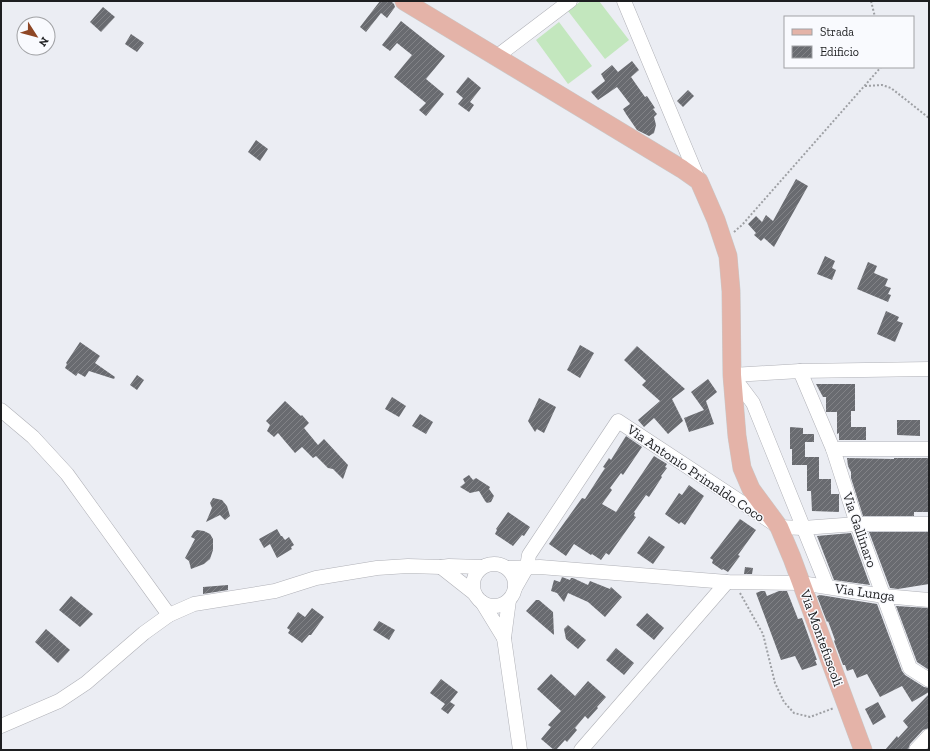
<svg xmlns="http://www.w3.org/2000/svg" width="930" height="751" viewBox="0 0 930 751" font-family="'Zilla Slab',serif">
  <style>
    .pitch { fill: #c3e7be }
    .building { fill: url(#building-hatch) }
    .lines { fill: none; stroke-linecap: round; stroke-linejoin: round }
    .minor-casing { stroke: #b0b1b7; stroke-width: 15 }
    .major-casing { stroke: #c9c9c9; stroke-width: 19 }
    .path { stroke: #9ea0a4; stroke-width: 2; stroke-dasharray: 2 2; stroke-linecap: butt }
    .minor { stroke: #fff; stroke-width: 14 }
    .major { stroke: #e4b3a8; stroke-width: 18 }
    .labels { text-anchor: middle; stroke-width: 3; stroke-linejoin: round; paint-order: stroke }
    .street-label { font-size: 14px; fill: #1d1e20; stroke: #f9fafe }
  </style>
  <defs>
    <pattern id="building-hatch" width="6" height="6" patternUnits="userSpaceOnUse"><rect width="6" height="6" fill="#696b70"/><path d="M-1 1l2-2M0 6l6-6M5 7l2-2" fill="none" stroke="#828387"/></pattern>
  </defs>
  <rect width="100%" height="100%" fill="#ebedf3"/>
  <g class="pitch">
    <polygon points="581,1 599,1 629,40 605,59 568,11"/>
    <polygon points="559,22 592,66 568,84 536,40"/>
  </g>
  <g class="building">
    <polygon points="380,1 391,1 394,4 395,7 387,18 381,13 366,32 360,27"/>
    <polygon points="103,7 115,17 101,32 90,22"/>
    <polygon points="401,21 445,56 426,79 444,94 426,116 419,110 426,103 394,77 412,55 397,43 390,51 382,45"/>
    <polygon points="131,34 144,43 137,52 125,44"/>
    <polygon points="632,61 639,70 631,77 645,97 647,96 655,108 653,109 657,114 654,117 656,125 654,133 649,136 637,130 626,114 623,109 630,104 617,87 598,100 591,92 605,81 601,74 612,65 618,72"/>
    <polygon points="468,77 481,88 470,102 474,105 469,112 458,104 463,98 456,92"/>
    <polygon points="688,90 694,96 683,107 677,101"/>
    <polygon points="256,140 268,149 260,161 248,152"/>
    <polygon points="796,179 808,186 774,247 764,238 761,241 754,235 756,233 748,224 756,216 762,222 766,215 773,221"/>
    <polygon points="825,256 835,261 832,268 836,270 832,280 817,274"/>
    <polygon points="868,262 877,266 874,273 888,279 885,286 891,288 888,294 891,295 888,302 857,289"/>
    <polygon points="886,311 899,317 897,321 903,323 895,342 877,334"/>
    <polygon points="80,342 100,356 95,363 115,377 114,379 89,371 85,377 78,373 76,376 65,368 67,364 66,363"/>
    <polygon points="580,345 594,353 580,378 567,370"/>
    <polygon points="637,346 685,389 672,399 683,421 668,434 654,418 644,427 638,420 660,401 642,385 646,381 624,360"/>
    <polygon points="137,375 144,380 137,390 130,385"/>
    <polygon points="708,379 717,392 706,401 714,424 689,432 684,418 704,410 691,392"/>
    <polygon points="816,384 855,384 855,411 851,411 851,427 866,427 866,440 839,440 839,433 837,434 837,412 826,412 826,397 823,397"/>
    <polygon points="392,397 406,406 399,417 385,409"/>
    <polygon points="539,398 556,407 544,433 537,429 535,432 528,421"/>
    <polygon points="285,401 301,416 302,415 309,423 304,428 318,445 324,439 348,465 343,479 333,469 328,468 316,456 313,458 302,447 295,453 278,433 274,437 267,431 270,425 266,421"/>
    <polygon points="420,414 433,422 426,434 412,426"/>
    <polygon points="897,420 920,420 920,436 897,435"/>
    <polygon points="790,427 803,428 803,434 814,434 814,442 805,442 805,457 819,457 819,479 831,479 831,494 839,494 839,512 812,511 811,491 807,491 807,465 792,465 792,449 790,449"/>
    <polygon points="626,436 642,447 623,475 621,473 610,488 612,490 602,504 616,512 654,456 667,464 665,467 667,468 661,476 662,477 649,497 646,495 634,512 635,513 634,516 636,517 609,555 606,553 601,560 592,554 591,555 574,544 566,556 549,544 582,498 585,499 605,468 603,467 609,458 611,460"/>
    <polygon points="847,458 894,459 894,458 929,458 929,512 914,512 914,516 863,516 851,478 851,472 848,466"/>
    <polygon points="469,475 473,480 476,478 490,487 489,489 494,496 491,502 487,503 485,501 479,491 470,493 460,487 465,483 463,479"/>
    <polygon points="689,485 704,496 685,525 681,522 679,524 665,514 679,493 682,495"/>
    <polygon points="213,498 222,500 227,506 230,516 225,520 220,515 206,522 212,508 210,503"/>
    <polygon points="508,512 530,527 524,536 522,535 513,546 495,534 497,530 496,529"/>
    <polygon points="740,519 756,530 738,555 740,556 728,572 723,569 722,570 712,563 713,560 710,558"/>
    <polygon points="277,529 281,536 282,536 285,540 289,537 294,545 291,547 292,549 277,558 270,544 264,548 259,539"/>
    <polygon points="197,530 204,531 210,534 213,539 213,550 210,559 204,564 191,569 189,561 185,558 195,539 191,537 194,532"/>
    <polygon points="869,532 929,532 929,584 898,589 890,588"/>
    <polygon points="851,533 870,585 834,580 817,536"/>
    <polygon points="649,536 665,547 653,564 637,553"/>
    <polygon points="745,567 753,568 752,574 744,574"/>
    <polygon points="562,577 570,580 571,578 573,578 588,585 590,581 610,589 611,587 622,597 605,617 588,602 568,593 564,602 557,593 551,591 554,580 560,582"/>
    <polygon points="228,585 228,590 203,594 203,587"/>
    <polygon points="761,591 765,591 767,596 779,591 787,591 798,619 802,618 817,660 815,660 817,665 802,670 795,656 781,660 756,593"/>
    <polygon points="820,595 877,604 902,671 905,675 924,687 929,688 929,692 912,702 902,686 880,697 867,674 857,678 853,669 847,671 845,665 843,665 834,641 835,640 828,621 827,622 817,596"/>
    <polygon points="71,596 93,614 80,627 59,610"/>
    <polygon points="536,600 539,600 553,612 554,635 526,611"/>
    <polygon points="896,606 929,608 929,670 917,662"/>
    <polygon points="312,608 324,617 311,635 309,635 302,643 288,633 290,630 287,628 298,612 305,617"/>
    <polygon points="647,613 664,628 654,640 636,625"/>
    <polygon points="379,621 395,630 389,640 373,630"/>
    <polygon points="568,625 586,640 578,649 566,639 564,629"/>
    <polygon points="46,629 70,650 58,663 35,642"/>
    <polygon points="616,648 634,663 624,675 606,660"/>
    <polygon points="551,674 575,696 588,681 606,697 597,707 598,708 588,719 585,716 575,728 577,730 567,742 565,740 556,750 554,750 541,739 551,727 548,725 561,711 537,689"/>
    <polygon points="441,679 458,692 450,702 455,705 448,714 441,709 445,704 430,693"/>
    <polygon points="929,694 929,728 923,730 910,744 908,750 885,750 897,736 898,738 908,727 903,721"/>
    <polygon points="878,702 886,717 873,725 865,709"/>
  </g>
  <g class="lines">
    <g class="minor-casing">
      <g id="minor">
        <polyline points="624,1 699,181"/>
        <polyline points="496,57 570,1"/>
        <polyline points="800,371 833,449 857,524 910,668 929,680"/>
        <polyline points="732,375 753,403 827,586"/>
        <polyline points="732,375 800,371 929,369"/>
        <polyline points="1,410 33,437 67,474 169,615"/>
        <polyline points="833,449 929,449"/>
        <circle cx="494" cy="585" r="21"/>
        <polyline points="441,567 474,593"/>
        <polyline points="508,568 540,567 727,582 801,583 884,596 929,600"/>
        <polyline points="515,588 527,567 529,555 618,421 779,527 803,528 857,524 929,524"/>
        <polyline points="482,602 504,638 509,600"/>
        <polyline points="504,638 520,750"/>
        <polyline points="1,726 59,701 86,683 144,633 169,615 194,604 275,591 316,578 377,568 408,566 441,567 449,566 482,567"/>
        <polyline points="581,750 727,582"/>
        <polyline points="916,750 929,736"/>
      </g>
    </g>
    <g class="major-casing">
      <polyline id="major" points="404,1 682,169 699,181 716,220 728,256 731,291 732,375 737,436 742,468 751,489 779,527 792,558 863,750"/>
    </g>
    <g class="path">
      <polyline points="871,1 875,17"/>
      <polyline points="865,86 882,85 891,88 929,118"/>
      <polyline points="734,232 742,225 881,67"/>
      <polyline points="740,593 763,634 775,683 784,702 794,713 810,717 834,708"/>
    </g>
    <use href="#minor" class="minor"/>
    <use href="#major" class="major"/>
  </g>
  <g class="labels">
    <g class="street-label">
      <text transform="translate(696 473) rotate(34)" y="5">Via Antonio Primaldo Coco</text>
      <text transform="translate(860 530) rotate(71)" y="5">Via Gallinaro</text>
      <text transform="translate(865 592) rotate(8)" y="5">Via Lunga</text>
      <text transform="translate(822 638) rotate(70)" y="5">Via Montefuscoli</text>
    </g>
  </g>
  <rect width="930" height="751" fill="none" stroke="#1d1e20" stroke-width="4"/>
  <rect x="784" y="16" width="130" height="52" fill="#f9fafe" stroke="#a1a2a5"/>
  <rect x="792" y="29" width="20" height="6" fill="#e4b3a8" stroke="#a1a2a5"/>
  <text x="820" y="36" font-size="12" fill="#1d1e20">Strada</text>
  <rect x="792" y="46" width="20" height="12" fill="url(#building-hatch)" stroke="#a1a2a5"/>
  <text x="820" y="56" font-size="12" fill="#1d1e20">Edificio</text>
  <g transform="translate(36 36) rotate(126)"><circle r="19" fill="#f9fafe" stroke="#a1a2a5"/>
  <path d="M0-3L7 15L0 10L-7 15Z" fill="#8e4625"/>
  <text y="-6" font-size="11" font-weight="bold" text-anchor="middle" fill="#1d1e20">N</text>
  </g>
</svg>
